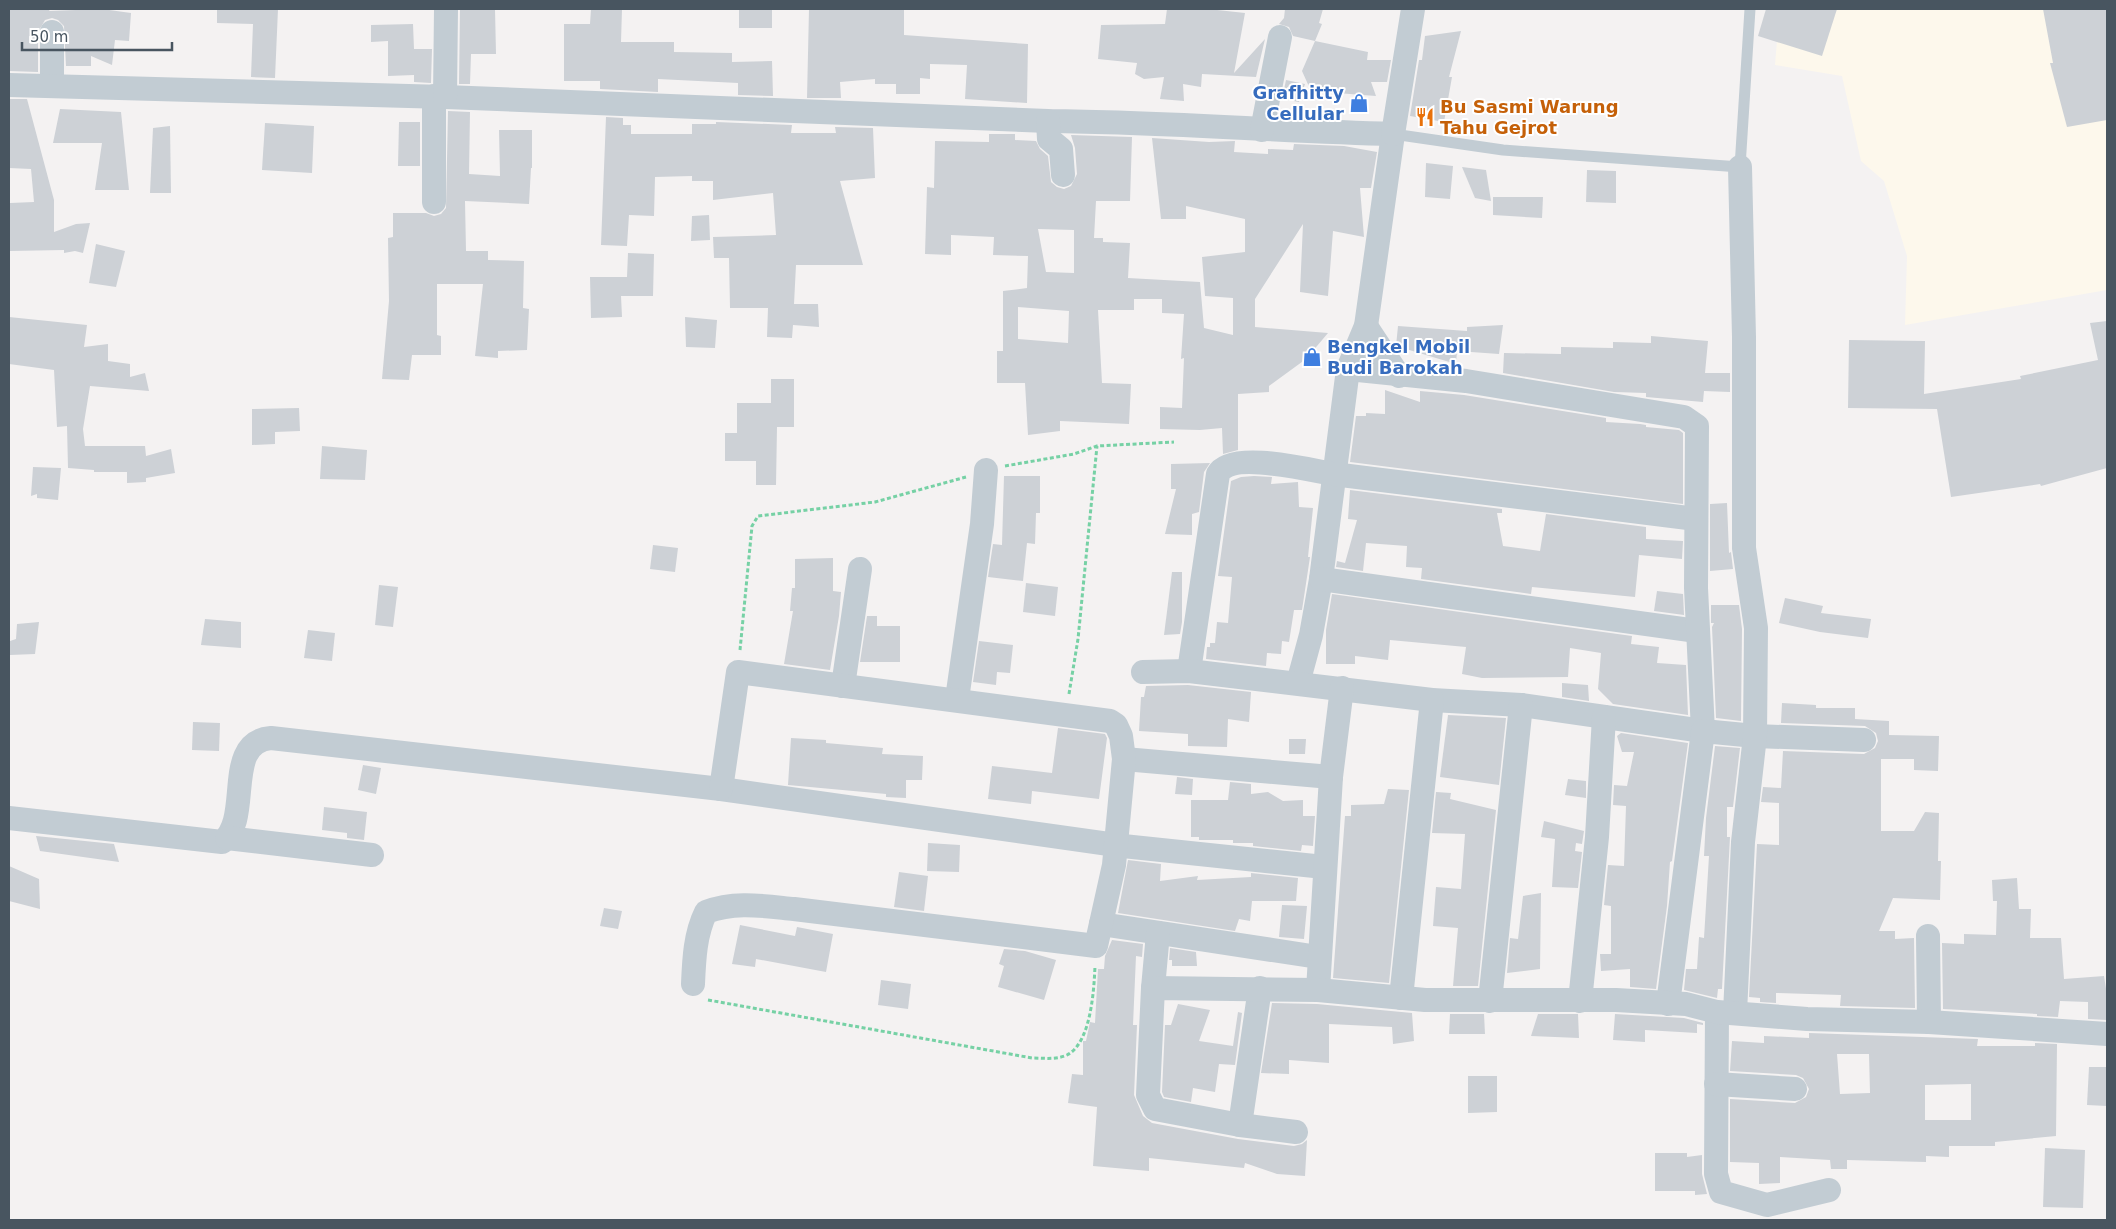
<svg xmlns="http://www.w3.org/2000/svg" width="2116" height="1229" viewBox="0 0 2116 1229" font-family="'DejaVu Sans',sans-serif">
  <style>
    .commercial { fill: #fdf8ec }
    .building { fill: #cdd1d6; fill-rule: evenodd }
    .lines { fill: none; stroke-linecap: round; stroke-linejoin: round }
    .path { stroke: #76d1a5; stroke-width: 3; stroke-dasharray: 4 2.5; stroke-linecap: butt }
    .lane { stroke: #c2ccd3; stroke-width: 11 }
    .street { stroke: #c2ccd3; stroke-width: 24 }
    .labels { text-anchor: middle; stroke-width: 4; stroke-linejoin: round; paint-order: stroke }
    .shop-label { font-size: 18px; font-weight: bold; fill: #366cbe; stroke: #fff; text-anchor: end }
    .food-label { font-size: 18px; font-weight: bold; fill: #c56008; stroke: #fff; text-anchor: start }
  </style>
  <rect width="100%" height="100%" fill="#f4f2f2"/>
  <polygon class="commercial" points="1773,9 2107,9 2107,290 1905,325 1907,256 1884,181 1861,161 1842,76 1775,65 1777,41"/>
  <g class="building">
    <polygon points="9,9 50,9 49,11 102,9 131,13 129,41 115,40 112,65 91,56 91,66 66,66 64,26 58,20 52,18 45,20 38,32 38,72 9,71"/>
    <polygon points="217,9 278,9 275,78 251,77 253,24 217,23"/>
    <polygon points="460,9 495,9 496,54 471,54 470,84 459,84"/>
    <polygon points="591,9 622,9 621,42 674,42 674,52 732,53 732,62 772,61 773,96 738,95 738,83 658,79 658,92 600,89 600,81 564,81 564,24 590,24"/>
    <rect x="739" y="9" width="33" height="19"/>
    <polygon points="809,9 904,9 904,35 1028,44 1027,103 965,99 967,65 930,64 930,79 920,78 920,94 896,94 896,84 875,84 875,79 840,82 841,98 807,98"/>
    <polygon points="1167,9 1208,9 1245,13 1234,73 1265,39 1256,77 1202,74 1201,87 1183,84 1184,101 1160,99 1164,77 1144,79 1135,74 1137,63 1098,59 1101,25 1165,24"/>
    <polygon points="1285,9 1323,9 1319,23 1322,24 1315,41 1293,36 1289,27 1279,24 1284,18"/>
    <polygon points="1766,9 1837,9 1822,56 1758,36"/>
    <polygon points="2043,9 2107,9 2107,120 2067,127 2050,63 2053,63"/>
    <polygon points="413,24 414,49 432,49 431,83 414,82 414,75 388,76 388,41 371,42 371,25"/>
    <polygon points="1461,31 1449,77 1452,77 1444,122 1410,116 1419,60 1422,60 1425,36"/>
    <polygon points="1315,41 1368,52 1367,60 1391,60 1387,82 1371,82 1376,96 1311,91 1302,71"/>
    <polygon points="1286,80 1305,84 1299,102 1282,99"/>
    <polygon points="9,99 27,99 54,200 54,232 76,224 90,223 83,253 75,251 64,253 64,250 9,251 10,203 34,202 31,169 9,168"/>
    <polygon points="60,109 121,112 129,190 95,190 102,143 53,143"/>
    <polygon points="448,111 470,112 469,174 500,176 499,130 532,130 532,168 531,168 529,204 465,201 466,251 488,251 488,260 524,261 523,308 529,309 527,350 498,351 498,358 475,356 483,284 437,284 437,335 441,336 441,355 412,355 409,380 382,379 389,301 388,238 393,237 393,213 426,213 434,216 441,214 446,208"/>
    <polygon points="606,117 623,118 623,125 631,125 631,134 692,134 692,124 716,124 716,122 792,125 791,133 836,133 835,127 873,128 875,178 840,181 863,265 796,265 794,304 818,304 819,327 793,325 792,338 767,337 768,308 730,308 729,258 714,258 713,237 776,235 773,193 713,200 713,181 692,181 692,176 655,177 654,216 629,215 627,246 601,245"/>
    <polygon points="399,122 420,122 420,166 398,166"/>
    <polygon points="265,123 314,126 312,173 262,170"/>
    <polygon points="170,126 171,193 150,193 153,128"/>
    <path d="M989 134H1015V140L1036 141 1040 149 1048 156 1051 182 1057 187 1064 189 1071 186 1077 174 1075 148 1071 135 1132 137 1130 201H1096L1094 238H1103V242L1130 243 1128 278 1200 282 1204 328 1233 335V298L1205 296 1202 257 1245 252V219L1186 206V219H1161L1152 138 1209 142 1235 141 1234 152 1268 154V149L1293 150 1294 144 1344 146 1377 152 1371 188H1360L1364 237 1333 231 1328 296 1300 292 1303 224 1255 299V327L1328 333 1306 359 1269 386V392L1238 394V450L1223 454 1222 428 1200 430 1160 429V407L1182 408 1184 358 1181 359 1184 314 1162 313V299H1134V310H1098L1102 383 1131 384 1129 424 1060 421V431L1028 435 1025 383H997V351H1003V291L1027 288 1028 256 993 255 994 237 951 235V255L925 254 927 187 934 188 935 141 989 142ZM1038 229 1074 230V273L1046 272ZM1018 307 1069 311 1068 343 1018 339Z"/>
    <polygon points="1426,163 1453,166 1450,199 1425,197"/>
    <polygon points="1462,167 1486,170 1491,201 1475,198"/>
    <polygon points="1587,170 1616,171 1616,203 1586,202"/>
    <polygon points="1493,197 1543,197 1542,218 1493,215"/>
    <polygon points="709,215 710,240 691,241 692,216"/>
    <polygon points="96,244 125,251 116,287 89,283"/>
    <polygon points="628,253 654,254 653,296 621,296 622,317 591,318 590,277 627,277"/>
    <polygon points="9,317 87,325 84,347 108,344 108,361 130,364 130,377 145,373 149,391 90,386 83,429 85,446 145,446 146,456 171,449 175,473 146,478 146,482 127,483 127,472 94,472 94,470 68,468 67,426 57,427 54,370 9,364"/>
    <polygon points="685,317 717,320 715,348 686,347"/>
    <polygon points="2107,321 2107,468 2041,486 2040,484 1951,497 1937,409 1848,408 1849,340 1925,341 1924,394 2021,379 2020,376 2098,360 2090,323"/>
    <polygon points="1503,325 1499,354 1457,351 1456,364 1396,346 1398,326 1467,331 1467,327"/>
    <polygon points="1651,336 1708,341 1705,373 1730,373 1730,392 1704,391 1703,402 1646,397 1646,393 1614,392 1503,373 1504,353 1561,354 1561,347 1613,348 1613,342 1651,343"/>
    <polygon points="771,379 794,379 794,427 777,427 776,485 756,485 756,461 725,461 725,433 737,433 737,403 771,403"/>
    <polygon points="1385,390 1420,402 1420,391 1464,395 1606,418 1606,422 1640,424 1646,425 1646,427 1679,430 1683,433 1683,504 1350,462 1356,416 1366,416 1366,413 1385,414"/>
    <polygon points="299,408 300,431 275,432 275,444 252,445 252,409"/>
    <polygon points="322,446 367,450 365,480 320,479"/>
    <polygon points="1210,463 1204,472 1199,512 1192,514 1192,535 1165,534 1176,489 1171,489 1171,464"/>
    <polygon points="33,467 61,468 58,500 37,498 37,494 31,496"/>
    <polygon points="1004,476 1040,476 1040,513 1036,513 1035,544 1027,543 1023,581 988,577 993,544 1002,545"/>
    <polygon points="1254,476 1272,477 1271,484 1298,482 1299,507 1313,508 1308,557 1310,557 1302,610 1294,610 1289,642 1282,641 1281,654 1267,653 1266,666 1206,659 1207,647 1210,647 1210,643 1215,643 1217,622 1228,623 1232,577 1218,576 1231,481 1241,477"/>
    <polygon points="1350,490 1502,509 1502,513 1497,513 1503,546 1540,551 1546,514 1646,527 1646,539 1683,541 1682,559 1639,555 1635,597 1532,587 1531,594 1421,579 1422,568 1406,567 1407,546 1366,543 1363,571 1336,567 1337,561 1345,563 1357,520 1348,519"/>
    <polygon points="1727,503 1729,553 1731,552 1733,569 1710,571 1710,504"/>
    <polygon points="653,545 678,548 675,572 650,569"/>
    <polygon points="833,558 833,591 841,592 839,616 830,670 784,664 793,611 790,611 792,588 795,588 795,559"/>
    <polygon points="1172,572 1182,572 1182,622 1180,634 1164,635"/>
    <polygon points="1026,583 1058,587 1055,616 1023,612"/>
    <polygon points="379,585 398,587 393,627 375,625"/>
    <polygon points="1657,591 1683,594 1684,615 1654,611"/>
    <polygon points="1332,594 1632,636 1631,644 1659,647 1657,663 1686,665 1688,715 1613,704 1598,689 1601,653 1570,648 1568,677 1482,678 1462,674 1466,647 1390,640 1388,660 1355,656 1355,664 1326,664 1326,630"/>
    <polygon points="1785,598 1823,606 1821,613 1871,619 1868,638 1820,632 1779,623"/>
    <polygon points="1711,605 1739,605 1742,629 1741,721 1716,718 1712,627 1714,623 1711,623"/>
    <polygon points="867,616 877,616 877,626 900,626 900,662 860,662"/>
    <polygon points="205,619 241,622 241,648 201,645"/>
    <polygon points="39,622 35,654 10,655 10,641 16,639 17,624"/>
    <polygon points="308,630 335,633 332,661 304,658"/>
    <polygon points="979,641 1013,645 1010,673 997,672 996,685 973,682"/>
    <polygon points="1562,683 1588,685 1589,701 1562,697"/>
    <polygon points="1188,685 1251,692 1249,722 1228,719 1227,747 1188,746 1188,734 1139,731 1141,697 1144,697 1146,686"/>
    <polygon points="1782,703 1816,705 1816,708 1855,708 1855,719 1889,721 1889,735 1939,736 1938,771 1914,770 1914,759 1881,759 1881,831 1914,831 1925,812 1939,813 1938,861 1941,861 1940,900 1893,898 1879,931 1895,931 1895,939 1914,938 1915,1008 1840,1006 1841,995 1776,993 1776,1003 1760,1002 1760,998 1749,997 1757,844 1779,845 1779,803 1761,802 1763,787 1781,788 1783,751 1864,754 1875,748 1878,741 1876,733 1865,726 1781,723"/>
    <polygon points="1448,715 1506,718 1499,785 1440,777"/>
    <polygon points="193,722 220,723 219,751 192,750"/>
    <polygon points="1058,728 1105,734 1107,738 1099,799 1032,791 1031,804 988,799 992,766 1052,773"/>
    <polygon points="1621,733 1688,743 1672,861 1670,862 1667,906 1656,989 1630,987 1630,969 1601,971 1600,954 1611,954 1611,906 1604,905 1608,865 1624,866 1626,806 1613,805 1614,785 1627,786 1634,752 1622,752 1617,736"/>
    <polygon points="791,738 826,740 826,743 883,748 882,754 923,756 922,780 906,780 906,798 886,797 886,794 788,785"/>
    <polygon points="1289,739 1306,739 1305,754 1289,754"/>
    <polygon points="1715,746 1740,748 1733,807 1727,807 1727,837 1730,837 1722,989 1718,989 1717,998 1684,990 1686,969 1697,969 1699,937 1704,938 1709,856 1704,856 1706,818"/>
    <polygon points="363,765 381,768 376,794 358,790"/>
    <polygon points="1177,777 1193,779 1192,795 1175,794"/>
    <polygon points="1568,779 1586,781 1586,798 1565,795"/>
    <polygon points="1230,782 1251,784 1251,794 1268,792 1283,801 1303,800 1303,816 1315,816 1313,846 1302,845 1301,851 1253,846 1253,843 1233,843 1233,840 1199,840 1199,837 1191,837 1191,800 1228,800"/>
    <polygon points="1388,789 1409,790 1389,983 1333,978 1345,816 1351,816 1351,805 1384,804"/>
    <polygon points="1436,792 1451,793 1450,799 1496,810 1478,986 1453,986 1458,928 1433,926 1436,887 1461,889 1465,834 1432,833"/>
    <polygon points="324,807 367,812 364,840 347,838 347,833 322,830"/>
    <polygon points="1544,821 1584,831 1582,844 1576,843 1575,851 1582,852 1578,888 1552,887 1555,839 1541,837"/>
    <polygon points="36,836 114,844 119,862 40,851"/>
    <polygon points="928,843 960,845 959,872 927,871"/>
    <polygon points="1128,860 1161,864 1160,881 1198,876 1197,880 1251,877 1251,873 1298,878 1296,901 1252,901 1250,921 1239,919 1235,931 1118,913"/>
    <polygon points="9,866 39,879 40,909 9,901"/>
    <polygon points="899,872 928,876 924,911 894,907"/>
    <polygon points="2017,878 2019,909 2031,909 2030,938 2061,938 2064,979 2104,976 2107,995 2107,1020 2088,1019 2088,1002 2060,1001 2058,1017 2037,1016 2037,1014 1943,1009 1942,943 1964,944 1964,934 1996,935 1997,901 1993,901 1992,880"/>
    <polygon points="1541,893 1540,969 1507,973 1510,938 1518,939 1523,896"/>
    <polygon points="1282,905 1307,906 1304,939 1279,937"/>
    <polygon points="604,908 622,911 618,929 600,926"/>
    <polygon points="740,925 795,936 797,927 833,934 826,972 756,959 755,967 732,964"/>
    <polygon points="1112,940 1143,944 1142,957 1136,956 1133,1025 1137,1025 1134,1095 1143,1116 1152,1123 1238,1139 1294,1146 1302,1144 1307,1140 1305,1176 1277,1174 1245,1163 1244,1168 1149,1158 1149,1171 1093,1166 1097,1107 1068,1103 1072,1074 1083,1075 1083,1041 1086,1041 1090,1022 1095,1023 1098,969 1104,969 1105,956"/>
    <polygon points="1170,948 1196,952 1197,966 1172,966 1172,960 1169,960"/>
    <polygon points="1004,949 1025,951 1056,960 1044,1000 998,987 1004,966 999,964"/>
    <polygon points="881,980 911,984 908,1009 878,1005"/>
    <polygon points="1272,1003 1317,1004 1412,1013 1414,1041 1393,1044 1392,1027 1329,1024 1329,1063 1289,1060 1289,1074 1261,1073"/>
    <polygon points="1178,1004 1210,1010 1199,1041 1233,1046 1238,1012 1242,1013 1235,1065 1219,1064 1215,1092 1193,1088 1191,1102 1164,1097 1162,1092 1165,1025 1171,1025"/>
    <polygon points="1450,1014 1484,1014 1485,1034 1449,1034"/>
    <polygon points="1538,1014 1578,1014 1579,1038 1531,1036"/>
    <polygon points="1615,1014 1684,1018 1703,1023 1703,1025 1697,1024 1697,1033 1645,1030 1645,1042 1613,1040"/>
    <path d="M1809 1033 1978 1039 1977 1046H2035V1043L2057 1044 2056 1136 1995 1142V1146H1949V1157L1926 1156V1162L1847 1160V1169H1831L1830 1160 1780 1157V1183L1759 1184V1163L1730 1162V1099L1795 1103 1806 1097 1809 1089 1803 1078 1796 1075 1730 1071 1732 1041 1764 1043V1036L1809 1038ZM1837 1054H1869L1870 1093 1840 1094ZM1971 1084V1120H1925V1085Z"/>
    <polygon points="2089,1067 2107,1067 2107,1106 2087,1105"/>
    <polygon points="1468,1076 1497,1076 1497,1112 1468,1113"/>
    <polygon points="2045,1148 2085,1150 2083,1208 2043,1207"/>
    <polygon points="1655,1153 1687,1153 1687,1157 1702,1155 1702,1174 1707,1194 1695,1195 1695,1191 1655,1191"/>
  </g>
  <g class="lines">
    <g class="path">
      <polyline points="1005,466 1074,454 1097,446 1174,442"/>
      <polyline points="740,650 752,526 758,516 875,502 966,477"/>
      <polyline points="1069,694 1078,639 1097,446"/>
      <path d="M708 1000 1032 1058C1044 1058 1056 1060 1067 1055 1091 1043 1094 990 1095 966"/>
    </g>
    <polyline class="lane" points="1393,134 1503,150 1740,167 1750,9"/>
    <g class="street">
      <polyline points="52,32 52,86"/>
      <path d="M9 85 445 97 1048 121C1163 122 1278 131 1393 134L1366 326 1348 369 1321 579 1311 635 1298 683"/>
      <polyline points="434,96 434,202"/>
      <polyline points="445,97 446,9"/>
      <polyline points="1048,121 1049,139 1061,149 1063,175"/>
      <polyline points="1262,130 1280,37"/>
      <polyline points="1393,134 1413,9"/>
      <polyline points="1366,326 1399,376"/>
      <polyline points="1321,579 1697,631"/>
      <path d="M1189 671 1218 474C1231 450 1310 470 1333 474L1696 519"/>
      <polyline points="1143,672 1189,671 1432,700 1521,705 1703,731 1696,588 1697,426 1684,417 1466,381 1348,369"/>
      <polyline points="843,686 860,569"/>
      <polyline points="957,699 982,524 986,470"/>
      <polyline points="1124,759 1331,777"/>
      <path d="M9 818 222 842C253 819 222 742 271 738L721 789 1123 846 1324 867"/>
      <polyline points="227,838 372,855"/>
      <polyline points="1101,924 1318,957"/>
      <polyline points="1928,936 1929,1022"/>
      <path d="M693 984C694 960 695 934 706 912 735 901 763 906 794 909L1096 946 1114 865 1124 759 1121 736 1116 725 1110 721 738 672 721 789"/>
      <polyline points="1153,988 1158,933"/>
      <polyline points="1318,990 1331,777 1342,688"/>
      <polyline points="1401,998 1432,700"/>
      <polyline points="1490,1001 1521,705"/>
      <polyline points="1580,1001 1597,837 1604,717"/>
      <polyline points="1668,1004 1703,731 1755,736 1864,740"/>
      <polyline points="1717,1012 1716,1174 1721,1192 1767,1205 1829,1190"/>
      <polyline points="1735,1013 1743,842 1755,736 1756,628 1744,548 1744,337 1740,167"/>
      <polyline points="1716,1084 1795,1089"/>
      <polyline points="1240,1125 1260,988"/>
      <polyline points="1296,1132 1240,1125 1155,1109 1148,1095 1153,988 1318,990 1425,1000 1616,1000 1686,1004 1717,1012 1807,1019 1929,1022 2107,1034"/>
    </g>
  </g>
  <defs>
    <g id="shop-bare" transform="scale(1.5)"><path d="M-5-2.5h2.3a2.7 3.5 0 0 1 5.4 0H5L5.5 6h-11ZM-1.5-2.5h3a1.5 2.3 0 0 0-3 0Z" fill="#3f7fe0" stroke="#fff" stroke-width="2.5" paint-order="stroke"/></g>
    <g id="restaurant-bare" transform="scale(1.5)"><path d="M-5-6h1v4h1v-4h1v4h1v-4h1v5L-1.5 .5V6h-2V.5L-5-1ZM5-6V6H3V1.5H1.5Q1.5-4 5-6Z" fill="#e8710a" stroke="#fff" stroke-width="2.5" paint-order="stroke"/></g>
  </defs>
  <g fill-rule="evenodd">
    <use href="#shop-bare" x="1359" y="103"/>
    <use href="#restaurant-bare" x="1425" y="117"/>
    <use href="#shop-bare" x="1312" y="357"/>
  </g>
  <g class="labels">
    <g class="shop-label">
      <text x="1344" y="99">Grafhitty<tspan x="1344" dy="21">Cellular</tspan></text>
      <text x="1327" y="353" text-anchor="start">Bengkel Mobil<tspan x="1327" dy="21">Budi Barokah</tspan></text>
    </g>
    <g class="food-label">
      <text x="1440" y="113">Bu Sasmi Warung<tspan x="1440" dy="21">Tahu Gejrot</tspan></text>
    </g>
  </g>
  <rect width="2116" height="1229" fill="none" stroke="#485560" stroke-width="20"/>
  <path d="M22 42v8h150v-8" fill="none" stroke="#485560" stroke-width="2.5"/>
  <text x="30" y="42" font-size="15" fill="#485560" stroke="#ffffff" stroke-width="4" paint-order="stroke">50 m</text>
</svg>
